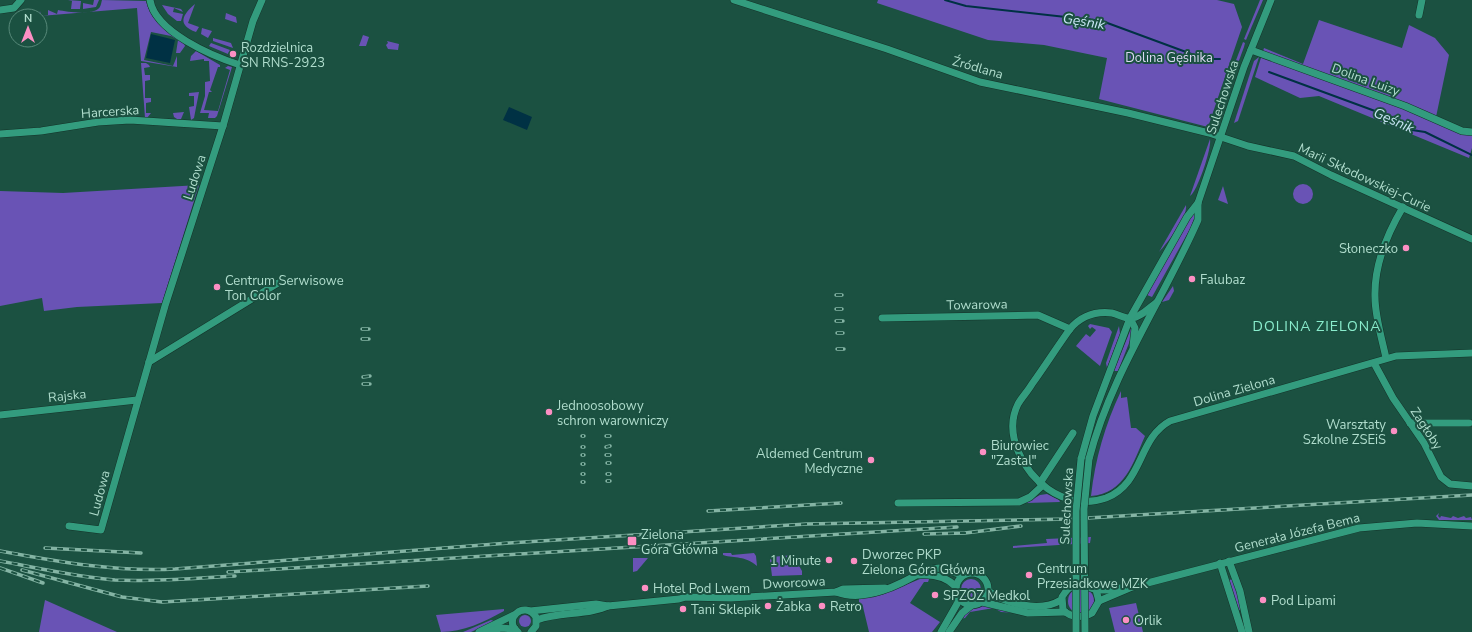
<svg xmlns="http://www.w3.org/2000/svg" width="1472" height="632" viewBox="0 0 1472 632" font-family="'Nunito Sans',sans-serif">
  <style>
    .green { fill: #6953b5 }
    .water { fill: #003144 }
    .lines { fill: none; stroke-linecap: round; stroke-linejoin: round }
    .stream { stroke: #003144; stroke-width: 2 }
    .minor-casing { stroke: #143329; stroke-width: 8 }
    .minor { stroke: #339c7e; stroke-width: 7 }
    .rail-casing { stroke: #84b4a4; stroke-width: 3.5 }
    .rail { stroke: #1b5141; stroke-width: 2; stroke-dasharray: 6; stroke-linecap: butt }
    .minor-bridge-casing { stroke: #143329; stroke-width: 8; stroke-linecap: butt }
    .minor-bridge { stroke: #339c7e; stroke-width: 7 }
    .poi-dot { fill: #fc8fc3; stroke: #1b5141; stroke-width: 1.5 }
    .labels { text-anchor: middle; stroke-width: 4; stroke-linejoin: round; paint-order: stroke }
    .poi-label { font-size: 13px; fill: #b0ddcd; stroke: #1b5141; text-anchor: start }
    .park-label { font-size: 13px; fill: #dbd8f3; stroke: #1b5141 }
    .street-label { font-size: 13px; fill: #b0ddcd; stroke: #1b5141 }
    .water-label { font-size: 14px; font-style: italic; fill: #cae7f6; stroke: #1b5141 }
    .neighbourhood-label { font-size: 14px; letter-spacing: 1px; fill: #8aedcd; stroke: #1b5141 }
  </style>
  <rect width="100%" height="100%" fill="#1b5141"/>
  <g class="green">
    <polygon points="68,0 81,1 80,9 71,9 72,1"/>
    <polygon points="94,0 99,0 96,7 83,9 83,3 93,5"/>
    <path d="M102 0 146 1C151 22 166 31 184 43L185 46 180 53H176L178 40 171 36 151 32 144 60 173 66 177 56V67L141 61 137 8 40 16H39L40 11 41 16 48 15V10L57 14 58 10C67 12 90 15 98 9 101 7 101 3 102 0Z"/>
    <polygon points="878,0 1217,0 1234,4 1242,27 1208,127 1099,99 1107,58 1044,45 988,40 877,3"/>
    <polygon points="1260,0 1263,0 1246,40 1244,39"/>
    <path d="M195 4 188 23 199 27 196 32C177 25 182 15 195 4Z"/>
    <polygon points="162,5 181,9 183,12 174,8 173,12 183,14 181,21 177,21 168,14"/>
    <polygon points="226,13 236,17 237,23 225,19"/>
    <polygon points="1319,20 1402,48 1409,25 1435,38 1449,55 1436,117 1472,133 1472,148 1469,158 1319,96 1300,98 1255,77 1264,48 1303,64"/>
    <polygon points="202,28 212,31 208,38 201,34"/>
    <polygon points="363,35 369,37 366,46 359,46"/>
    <polygon points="213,38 231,43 233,48 213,41"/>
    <polygon points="387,41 399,44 398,50 388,49 386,45 388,43"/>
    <polygon points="1243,42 1245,43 1244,47 1231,82 1228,81"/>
    <polygon points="211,43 230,50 228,54 209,46"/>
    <polygon points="196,51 220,65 220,67 218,67 210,90 212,92 209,92 204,110 218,111 230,70 225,68 228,66 232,67 217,116 215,118 208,118 209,113 200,113 205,96 205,82 210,81 209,61 204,61 204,59 190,61 191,56"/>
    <polygon points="1259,57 1238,121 1234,123 1254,61"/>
    <polygon points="141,63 146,63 149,65 150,67 144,68 145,75 150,75 150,80 145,81 145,98 151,98 151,102 146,103 146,113 151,113 147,118 145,118"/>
    <polygon points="1227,84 1230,85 1219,118 1218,114"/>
    <polygon points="199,92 194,118 191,120 189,107 194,106 194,96 189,96 189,93"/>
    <polygon points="184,112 181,119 177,119 174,117 173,113"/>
    <path d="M1210 139C1212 148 1197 192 1190 196Z"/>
    <circle cx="1303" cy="194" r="10"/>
    <polygon points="199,185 162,303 77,307 44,311 42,298 0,306 0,191 63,193"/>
    <polygon points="1223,186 1228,204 1218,200"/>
    <path d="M1186 205C1188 217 1167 243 1159 252Z"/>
    <polygon points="1194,211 1195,216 1190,229 1152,297 1147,295"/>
    <polygon points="1173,286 1174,291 1169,300 1162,302"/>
    <polygon points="1090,324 1109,328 1112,332 1100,366 1076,346 1086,334 1090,337 1096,330 1092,327 1090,329 1088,326"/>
    <polygon points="1119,326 1120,334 1107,368 1106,363"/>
    <polygon points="1132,326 1131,338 1118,371 1114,371"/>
    <path d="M1121 391V398L1127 397 1131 428H1136L1145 436C1133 463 1125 493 1091 496 1095 459 1105 425 1121 391Z"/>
    <polygon points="1047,494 1059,500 1060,502 1026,503 1040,495"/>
    <polygon points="1439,513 1438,516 1440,518 1441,516 1451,518 1453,516 1458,518 1464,516 1466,518 1471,517 1472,520 1439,520 1436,516"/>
    <polygon points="1091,537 1090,543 1013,548 1013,546 1047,543 1046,539"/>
    <path d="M723 553H731L732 555 754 553 756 556 757 566C744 555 736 559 723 555Z"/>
    <polygon points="794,555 795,564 798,564 802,571 802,575 772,576 770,560 771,557"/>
    <polygon points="633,558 648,558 637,571 633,572"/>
    <polygon points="930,577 928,582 924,582 910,603 940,622 932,632 869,632 863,607 859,604 859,598 881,595 920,579"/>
    <polygon points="1233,579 1241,609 1239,610 1229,580"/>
    <circle cx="971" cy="589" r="10"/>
    <circle cx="1081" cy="601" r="13"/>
    <polygon points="45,600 117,632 39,632"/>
    <polygon points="1136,603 1143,632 1115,632 1109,608"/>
    <polygon points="982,605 986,606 1019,613 1001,612 994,608 970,612 965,618 960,619 968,610"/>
    <path d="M504 609V611C484 622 463 632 441 632L436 615Z"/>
    <circle cx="525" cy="621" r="6"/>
    <polygon points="491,620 494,621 471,632 463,632"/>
  </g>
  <g class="water">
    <polygon points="151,34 175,40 170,63 146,58"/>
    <polygon points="509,107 532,117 527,130 503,120"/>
  </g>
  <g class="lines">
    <g class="stream">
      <polyline points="945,0 966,6 1102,21 1205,59 1220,59"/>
      <polyline points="1269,72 1394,118 1412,130 1425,132 1472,155"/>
    </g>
    <g class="minor-casing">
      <g id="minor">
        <path d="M150 0C155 32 212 56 240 65"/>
        <polyline points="734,0 887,49 980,82 1128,113 1209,133 1248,146 1294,156 1331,175 1472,239"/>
        <polyline points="0,10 14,8 21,0"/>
        <polyline points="1419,15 1422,0"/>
        <polyline points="1251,50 1405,106 1462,131 1472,132"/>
        <polyline points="0,134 41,131 98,122 130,120 223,126"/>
        <path d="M1157 302C1150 307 1140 318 1131 318 1125 319 1118 314 1112 313 1095 311 1081 316 1070 329 1057 347 1045 366 1032 384 1028 391 1022 397 1018 404 1003 434 1023 471 1048 489 1065 501 1086 505 1106 498 1144 483 1137 439 1170 421L1396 356 1472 353"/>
        <polyline points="882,318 1038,315 1070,329"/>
        <polyline points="1130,318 1135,328 1133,346"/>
        <path d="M1386 358C1382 339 1375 317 1375 297 1374 266 1387 234 1403 207"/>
        <polyline points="149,362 278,283"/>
        <polyline points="1374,363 1393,398 1424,443 1441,477 1450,484 1472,486"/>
        <polyline points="0,415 137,400"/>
        <polyline points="1410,423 1469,423"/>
        <polyline points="1081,459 1093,416 1130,318 1187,217 1198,203"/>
        <path d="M1089 459C1111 374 1163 300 1198 220V203L1244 67 1271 0"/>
        <polyline points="1040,483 1073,433"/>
        <polyline points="898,503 1019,502 1030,497 1043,485"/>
        <polyline points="69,526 101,530 165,306 223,126 253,21 262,0"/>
        <polyline points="1229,561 1240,591 1249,632"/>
        <polyline points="1220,563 1242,632"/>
        <circle cx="972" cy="589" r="16"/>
        <path d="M919 575C933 574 946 576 956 587"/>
        <path d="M1096 590 1099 601 1092 613C1083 618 1071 618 1063 610L1062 597C1076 574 1086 591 1103 590 1113 590 1121 587 1131 587"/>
        <path d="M988 591C1007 604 1040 613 1061 600"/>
        <path d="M836 592C865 603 900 585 925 570L939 568 962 575"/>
        <polyline points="1099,601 1132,587 1359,528 1417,523 1472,526"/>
        <polyline points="982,602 1028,613 1065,612"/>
        <polyline points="530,611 596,604 608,606 679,599 686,597 731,598 836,592 843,589 885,588"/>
        <path d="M537 620C560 611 586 616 608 606"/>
        <polyline points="479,632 514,615"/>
        <polyline points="486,632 501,628 515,629"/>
        <path d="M518 632C502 620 524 599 536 617V626L531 632"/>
        <polyline points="941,632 957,604 958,597"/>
        <polyline points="949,632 962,613 972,605"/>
      </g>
    </g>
    <use href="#minor" class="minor"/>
    <g class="rail-casing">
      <g id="rail">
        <polyline points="836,295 842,295"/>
        <polyline points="836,309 842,309"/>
        <polyline points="836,321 843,321"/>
        <polyline points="362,329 369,329"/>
        <polyline points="837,333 843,333"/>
        <polyline points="362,339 369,339"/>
        <polyline points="837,349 844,349"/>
        <polyline points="363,377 370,376"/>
        <polyline points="363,384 370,384"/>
        <polyline points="582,436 584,436"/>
        <polyline points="606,436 610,436"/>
        <polyline points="582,447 584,447"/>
        <polyline points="606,447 610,446"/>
        <polyline points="582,455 584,455"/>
        <polyline points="606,455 610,455"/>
        <polyline points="607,463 610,463"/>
        <polyline points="582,464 584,464"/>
        <polyline points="582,474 584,474"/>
        <polyline points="607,474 610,474"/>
        <polyline points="607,481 610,481"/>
        <polyline points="582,482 584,482"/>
        <polyline points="708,511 841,503"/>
        <polyline points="924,534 965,533 1021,526"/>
        <polyline points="45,548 141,553"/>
        <path d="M0 551C59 562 115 572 175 569L509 543 807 524 1071 519 1472 495"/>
        <path d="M0 561C38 568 77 577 115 580 155 582 195 578 235 576"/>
        <polyline points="0,568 43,583"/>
        <polyline points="22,570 122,597 162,602 428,586"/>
        <polyline points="228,572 957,527"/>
      </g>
    </g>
    <use href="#rail" class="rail"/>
    <g class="minor-bridge-casing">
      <g id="minor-bridge">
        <polyline points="1076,632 1076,511 1081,459"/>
        <polyline points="1085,632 1084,509 1089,459"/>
      </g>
    </g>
    <use href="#minor-bridge" class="minor-bridge"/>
  </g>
  <g class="poi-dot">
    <circle cx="233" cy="54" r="4"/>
    <circle cx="1406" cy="248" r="4"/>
    <circle cx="1192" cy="279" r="4"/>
    <circle cx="217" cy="287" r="4"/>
    <circle cx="549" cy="412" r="4"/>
    <circle cx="1394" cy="431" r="4"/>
    <circle cx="983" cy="452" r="4"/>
    <circle cx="871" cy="460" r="4"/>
    <rect x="627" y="536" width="10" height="10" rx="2"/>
    <circle cx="829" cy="560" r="4"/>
    <circle cx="854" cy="561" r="4"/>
    <circle cx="1029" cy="575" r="4"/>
    <circle cx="645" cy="588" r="4"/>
    <circle cx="935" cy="595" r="4"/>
    <circle cx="1263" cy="600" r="4"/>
    <circle cx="768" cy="606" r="4"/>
    <circle cx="822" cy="606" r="4"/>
    <circle cx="683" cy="609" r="4"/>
    <circle cx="1126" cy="620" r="4"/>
  </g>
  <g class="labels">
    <g class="poi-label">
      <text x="241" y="52">Rozdzielnica<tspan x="241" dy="15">SN RNS-2923</tspan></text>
      <text x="1398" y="253" text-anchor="end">Słoneczko</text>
      <text x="1200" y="284">Falubaz</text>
      <text x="225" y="285">Centrum Serwisowe<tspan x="225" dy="15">Ton Color</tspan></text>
      <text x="557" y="410">Jednoosobowy<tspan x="557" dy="15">schron warowniczy</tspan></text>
      <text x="1386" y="429" text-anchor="end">Warsztaty<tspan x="1386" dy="15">Szkolne ZSEiS</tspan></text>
      <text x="991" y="450">Biurowiec<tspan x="991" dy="15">"Zastal"</tspan></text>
      <text x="863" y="458" text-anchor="end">Aldemed Centrum<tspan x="863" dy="15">Medyczne</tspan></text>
      <text x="641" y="539">Zielona<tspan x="641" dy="15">Góra Główna</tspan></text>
      <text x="862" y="559">Dworzec PKP<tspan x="862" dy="15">Zielona Góra Główna</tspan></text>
      <text x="821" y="565" text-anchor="end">1 Minute</text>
      <text x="1037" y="573">Centrum<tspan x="1037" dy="15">Przesiadkowe MZK</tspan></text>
      <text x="653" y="593">Hotel Pod Lwem</text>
      <text x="943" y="600">SPZOZ Medkol</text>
      <text x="1271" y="605">Pod Lipami</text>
      <text x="776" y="611">Żabka</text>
      <text x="830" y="611">Retro</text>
      <text x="691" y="614">Tani Sklepik</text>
      <text x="1134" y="625">Orlik</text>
    </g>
    <g class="park-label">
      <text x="1169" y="62">Dolina Gęśnika</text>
    </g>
    <g class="street-label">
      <text transform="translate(978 67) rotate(16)" y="5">Źródlana</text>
      <text transform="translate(1366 79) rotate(20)" y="5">Dolina Luizy</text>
      <text transform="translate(1222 97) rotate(-72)" y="5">Sulechowska</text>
      <text transform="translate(110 111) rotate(-4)" y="5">Harcerska</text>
      <text transform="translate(194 177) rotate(-72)" y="5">Ludowa</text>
      <text transform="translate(1365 177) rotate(25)" y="5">Marii Skłodowskiej-Curie</text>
      <text transform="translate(977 304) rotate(-1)" y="5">Towarowa</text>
      <text transform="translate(1234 390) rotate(-16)" y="5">Dolina Zielona</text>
      <text transform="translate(67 395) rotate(-6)" y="5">Rajska</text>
      <text transform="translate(1427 428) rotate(57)" y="5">Zagłoby</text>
      <text transform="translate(99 493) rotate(-75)" y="5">Ludowa</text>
      <text transform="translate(1066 506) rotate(-87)" y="5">Sulechowska</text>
      <text transform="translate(1297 532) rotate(-14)" y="5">Generała Józefa Bema</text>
      <text transform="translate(794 582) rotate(-3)" y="5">Dworcowa</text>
    </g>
    <g class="water-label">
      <text transform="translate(1084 21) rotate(9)" y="5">Gęśnik</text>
      <text transform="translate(1394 120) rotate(24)" y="5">Gęśnik</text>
    </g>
    <g class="neighbourhood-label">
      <text x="1317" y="331">DOLINA ZIELONA</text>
    </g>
  </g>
  <g transform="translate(28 28)"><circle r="19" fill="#1b5141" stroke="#578979"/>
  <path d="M0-3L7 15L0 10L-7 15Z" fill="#fc8fc3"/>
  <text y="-6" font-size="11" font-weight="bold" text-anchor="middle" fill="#b0ddcd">N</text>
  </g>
</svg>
